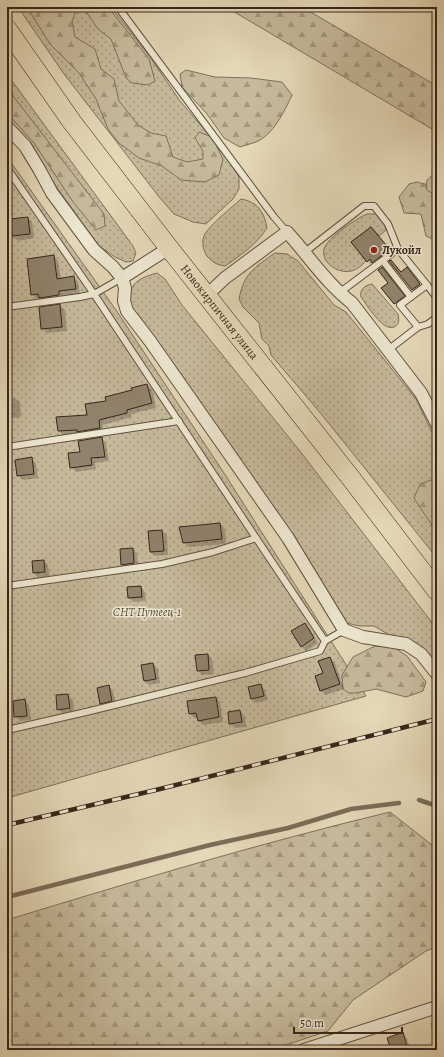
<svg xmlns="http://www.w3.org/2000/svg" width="444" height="1057" viewBox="0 0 444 1057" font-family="Alegreya,serif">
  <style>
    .green { fill: url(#green-dots); stroke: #7e705b }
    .forest { fill: url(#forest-firs); stroke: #7e705b }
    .wetland { fill: url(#wetland-marsh); stroke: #7e705b }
    .shadow { fill: #0003 }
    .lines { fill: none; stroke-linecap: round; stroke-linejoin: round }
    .stream { stroke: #7b6c58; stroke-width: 4.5 }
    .building { fill: #90826c; stroke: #36251a }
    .service-casing { stroke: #625241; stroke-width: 8 }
    .minor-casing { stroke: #625241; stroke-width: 14 }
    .primary-casing { stroke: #36251a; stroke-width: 20 }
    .service { stroke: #ede6d0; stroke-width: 6 }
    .minor { stroke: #ede6d0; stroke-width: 12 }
    .primary { stroke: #e4d8b7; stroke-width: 19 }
    .rail-casing { stroke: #36251a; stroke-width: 4.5 }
    .rail { stroke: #ede6d0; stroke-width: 3; stroke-dasharray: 9; stroke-linecap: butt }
    .poi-dot { fill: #8f2418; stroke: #ede6d0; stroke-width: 1.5 }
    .labels { text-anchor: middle; stroke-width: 3; stroke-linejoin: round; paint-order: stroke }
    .poi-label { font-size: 12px; font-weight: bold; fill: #36251a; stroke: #ede6d0; text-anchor: start }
    .street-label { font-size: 12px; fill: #36251a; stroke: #ede6d0 }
    .park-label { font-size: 12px; font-style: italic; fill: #5a4a3a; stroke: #ede6d0 }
  </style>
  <defs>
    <pattern id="green-dots" width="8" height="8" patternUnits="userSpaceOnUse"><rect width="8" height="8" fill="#c6ba9c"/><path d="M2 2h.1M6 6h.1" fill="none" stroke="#a2977e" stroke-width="1.8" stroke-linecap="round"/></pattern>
    <pattern id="forest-firs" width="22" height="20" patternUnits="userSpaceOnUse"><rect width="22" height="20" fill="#c6ba9c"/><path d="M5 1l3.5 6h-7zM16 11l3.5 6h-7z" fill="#a2977e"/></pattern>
    <pattern id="wetland-marsh" width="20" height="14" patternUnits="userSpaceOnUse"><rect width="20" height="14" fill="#c6ba9c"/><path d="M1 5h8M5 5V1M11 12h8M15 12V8" fill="none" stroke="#a2977e"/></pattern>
  </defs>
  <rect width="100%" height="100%" fill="#e4d8b7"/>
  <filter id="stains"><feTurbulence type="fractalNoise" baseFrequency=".005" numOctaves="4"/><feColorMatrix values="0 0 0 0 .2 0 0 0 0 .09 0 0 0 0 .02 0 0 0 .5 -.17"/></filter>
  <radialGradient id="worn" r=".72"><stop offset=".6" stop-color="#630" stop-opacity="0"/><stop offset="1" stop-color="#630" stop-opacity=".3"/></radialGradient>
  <g class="green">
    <polygon points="18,7 111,7 150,57 180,101 226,155 239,177 239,189 233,199 206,224 193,222 174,214 160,198 64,74"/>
    <polygon points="7,74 133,246 136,253 133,261 126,262 115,257 99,246 53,182 7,124"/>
    <polygon points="7,157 116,310 224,473 366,696 7,798"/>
    <path d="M241 199C258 202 264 212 267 228 257 244 241 255 225 266 217 265 212 262 207 256 203 251 201 240 205 234 211 224 231 208 241 199Z"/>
    <path d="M367 214H376L384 223 386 230 379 236 371 227 351 242 366 261C362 265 357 270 351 271 338 274 321 263 324 249 327 238 357 218 367 214Z"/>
    <path d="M275 253 287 254 298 261 334 305 346 312 416 399 431 430 437 437V558L318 410 271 355 269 346 262 339 259 323 243 307 239 299C244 273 254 268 275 253Z"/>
    <path d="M157 273 165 279 182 305 299 450 437 629V673L393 637 374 626H360L346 623 132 311C126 287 134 279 157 273Z"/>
    <path d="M372 284 398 314C399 319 400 325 394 327 383 332 367 305 361 297 359 290 365 285 372 284Z"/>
  </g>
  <g class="forest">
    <polygon points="27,7 78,7 72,21 75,37 95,49 101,69 114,79 119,101 138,125 151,133 166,136 173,157 187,162 203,159 203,151 195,138 199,132 212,137 223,159 219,175 205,182 181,180 162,166 139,158 119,143 108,129 96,99 79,73 50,44"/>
    <polygon points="79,7 108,7 149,59 155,81 148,85 132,83 126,78 111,39 98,29 85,10"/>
    <polygon points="226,7 302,7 437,86 437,132"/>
    <path d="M186 70 215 77 251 78 282 82 292 95C284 112 273 135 256 142 251 144 245 145 240 147L224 138 207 114 182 87 180 74Z"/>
    <polygon points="7,88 104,214 105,226 96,230 73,202 34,143 7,113"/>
    <polygon points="417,182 437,187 437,241 436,241 426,236 421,214 404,213 399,197 409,184"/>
    <polygon points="434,479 437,481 437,533 414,498 420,484"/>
    <polygon points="375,646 393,647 407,656 426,682 423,691 406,697 376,689 356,693 349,693 343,689 342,675 353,657"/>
    <path d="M390 812 437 849V947L426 951 353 1000 328 1031 271 1050H7V920C134 881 261 843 390 812Z"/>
  </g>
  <polygon class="wetland" points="435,173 437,174 437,197 426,189 427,180"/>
  <g class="shadow">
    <polygon points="28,218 32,222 34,238 18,241 13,236 11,220"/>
    <polygon points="374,231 389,250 385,253 388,256 376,265 373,262 370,264 368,261"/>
    <polygon points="54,256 58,261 61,279 74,278 78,282 80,294 63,296 64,300 44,302 40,299 37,299 32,294"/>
    <polygon points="390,262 401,274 409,271 421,286 414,292"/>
    <polygon points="384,270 406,299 397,306 383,288 390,283"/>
    <polygon points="60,305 65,310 67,331 47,333 42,328"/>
    <polygon points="147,385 152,389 156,408 131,414 132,417 103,425 104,433 63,436 59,431 57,418 88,415 107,402"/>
    <polygon points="15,398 20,402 21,417 7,419 7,399"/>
    <polygon points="101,438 106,443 109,461 95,463 96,469 76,472 71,467 81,453"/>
    <polygon points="31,459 36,463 38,478 23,480 18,475"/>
    <polygon points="7,505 11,509 12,522 7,523"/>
    <polygon points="220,524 225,529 226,544 189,547 184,542"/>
    <polygon points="162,531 167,535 168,555 155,556 150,552"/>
    <polygon points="132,549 137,553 138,568 127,569 122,564"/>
    <polygon points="44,561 48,565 50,577 38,578 34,573"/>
    <polygon points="141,587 145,592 146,601 133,602 129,598"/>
    <polygon points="304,624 309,628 318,643 306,651 301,646"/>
    <polygon points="208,655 212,659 214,674 202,675 198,671"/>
    <polygon points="330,658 335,663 344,689 326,695 321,691 316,677 324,674"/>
    <polygon points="153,664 158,669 160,683 149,685 145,681"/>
    <polygon points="260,685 265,690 268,700 256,703 251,698"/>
    <polygon points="109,686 113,691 116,705 105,708 101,703"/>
    <polygon points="68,695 73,700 74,713 63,714 58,709"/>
    <polygon points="216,698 220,702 223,722 203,725 198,720 198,718 194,718 190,714"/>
    <polygon points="25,700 29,705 31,720 20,721 15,716"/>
    <polygon points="240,712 245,716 246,727 235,728 230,724"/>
    <polygon points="437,1021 437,1045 430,1023"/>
    <polygon points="402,1034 407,1038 411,1050 392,1050"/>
    <polygon points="361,1046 365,1050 349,1050"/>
  </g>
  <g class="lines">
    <g class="stream">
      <polyline points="419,800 437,806"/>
      <polyline points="7,897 210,845 288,828 351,809 399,803"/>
    </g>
  </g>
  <g class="building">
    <polygon points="28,217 30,234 12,236 10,219"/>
    <polygon points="371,227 387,246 383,249 385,253 372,263 370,259 367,262 351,242"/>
    <polygon points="54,255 57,279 74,276 76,289 59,291 59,295 39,298 38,294 31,295 27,259"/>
    <polygon points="391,260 401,272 407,267 420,284 412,290 389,261"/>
    <polygon points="382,267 405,296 394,304 381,288 388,283 378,270"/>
    <polygon points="60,304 62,327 41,329 39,307"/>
    <polygon points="147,384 152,403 127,410 127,413 99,420 100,428 77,432 77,430 58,431 56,417 87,415 85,404 106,401 105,397 132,390 131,388"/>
    <polygon points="102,437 105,457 91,458 92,465 70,468 68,453 80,452 78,441"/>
    <polygon points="32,457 34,474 17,476 15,460"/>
    <polygon points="220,523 222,539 183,543 179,527"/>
    <polygon points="162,530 164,551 150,552 148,531"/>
    <polygon points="133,548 134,563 121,565 120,549"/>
    <polygon points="44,560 45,572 33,573 32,561"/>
    <polygon points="141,586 142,597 128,598 127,587"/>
    <polygon points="305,623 314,638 301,647 291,631"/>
    <polygon points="208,654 209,670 197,671 195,655"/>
    <polygon points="330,657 340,684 320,691 315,676 323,673 318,661"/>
    <polygon points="153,663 156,679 144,681 141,665"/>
    <polygon points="261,684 264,696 251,699 248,687"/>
    <polygon points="109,685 112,701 100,704 97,688"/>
    <polygon points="68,694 70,708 57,710 56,695"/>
    <polygon points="216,697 219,717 198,721 196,713 189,714 187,701"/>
    <polygon points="25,699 27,716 14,717 13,701"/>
    <polygon points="240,710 242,722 229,724 228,712"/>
    <polygon points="403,1032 408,1050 391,1050 387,1038"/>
  </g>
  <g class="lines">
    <g class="service-casing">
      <g id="service">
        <polyline points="118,7 274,217 287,232"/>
        <polyline points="7,168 94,294 256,538"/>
        <polyline points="305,252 364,206 374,206 388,224 398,249"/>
        <polyline points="383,261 411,297"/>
        <polyline points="427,285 437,298"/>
        <polyline points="339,293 398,249 427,285 400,305 418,327 388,350"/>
        <polyline points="7,307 80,297 94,294 122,278"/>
        <polyline points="418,327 428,324 437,317"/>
        <polyline points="7,447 179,421"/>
        <polyline points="7,586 162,564 213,552 256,538 325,641 320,651 245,673 86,712 7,730"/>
        <polyline points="325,641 344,630"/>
      </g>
    </g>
    <g class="minor-casing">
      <g id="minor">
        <polyline points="7,127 25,146 39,169 52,193 94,250 113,267 122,278 125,288 124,301 127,311 150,341 288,538 344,630 363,637 406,644 421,654 437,674"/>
        <polyline points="122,278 169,248"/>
        <path d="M207 295 225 278 287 232C308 255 327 284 352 303L421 393 437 424"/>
        <polyline points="304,1050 437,1007"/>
      </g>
    </g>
    <g class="primary-casing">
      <g id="primary">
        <path id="s1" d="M7 29 72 122 169 248 350 477 437 591"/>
      </g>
    </g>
    <use href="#service" class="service"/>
    <use href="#minor" class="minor"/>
    <use href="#primary" class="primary"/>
    <g class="rail-casing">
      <polyline id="rail" points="7,825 160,789 437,719"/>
    </g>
    <use href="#rail" class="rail"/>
  </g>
  <circle class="poi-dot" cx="374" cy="250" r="4"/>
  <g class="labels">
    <g class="poi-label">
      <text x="382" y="254">Лукойл</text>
    </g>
    <g class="street-label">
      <text dy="4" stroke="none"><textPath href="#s1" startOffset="354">Новокирпичная улица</textPath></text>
    </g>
    <g class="park-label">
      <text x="147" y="616">СНТ Путеец-1</text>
    </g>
  </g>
  <rect width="444" height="1057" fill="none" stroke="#e4d8b7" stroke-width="24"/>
  <rect x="8" y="8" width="428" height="1041" fill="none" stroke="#36251a" stroke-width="2"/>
  <rect x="12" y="12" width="420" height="1033" fill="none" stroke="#36251a"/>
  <path d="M294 1027v6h108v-6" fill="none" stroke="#36251a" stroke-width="2"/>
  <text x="300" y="1027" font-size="12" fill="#36251a" stroke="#ede6d0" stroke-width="3" paint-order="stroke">50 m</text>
  <rect width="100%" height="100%" filter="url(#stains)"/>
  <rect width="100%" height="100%" fill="url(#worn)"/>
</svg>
